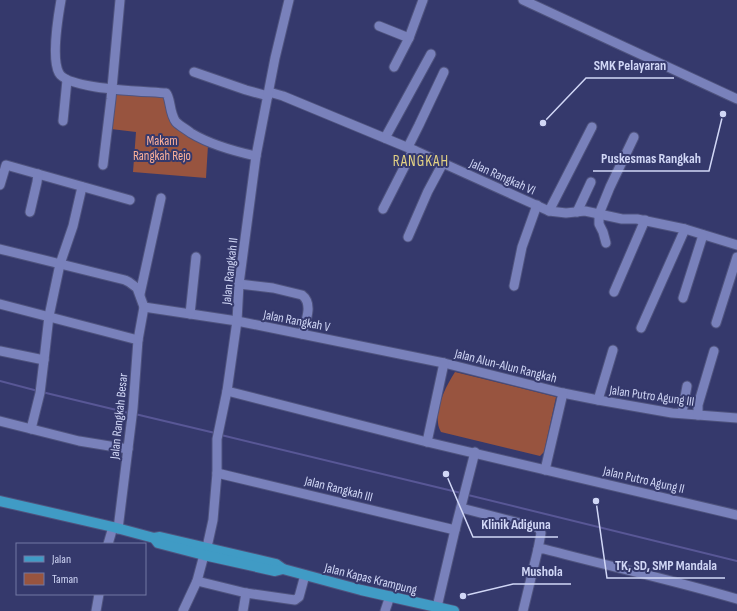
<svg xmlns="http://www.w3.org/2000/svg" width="737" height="611" viewBox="0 0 737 611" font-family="'Sofia Sans Condensed',sans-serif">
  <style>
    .green { fill: #98543f }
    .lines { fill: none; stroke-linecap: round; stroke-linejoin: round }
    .stream { stroke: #585796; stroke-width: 2 }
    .minor-casing { stroke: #4f537e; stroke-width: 11 }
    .major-casing { stroke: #4f537e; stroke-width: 12 }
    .minor { stroke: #7981bb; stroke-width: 9 }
    .major { stroke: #409bc5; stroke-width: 10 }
    .labels { text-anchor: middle; stroke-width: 4; stroke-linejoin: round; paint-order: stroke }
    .park-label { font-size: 13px; fill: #fdb19a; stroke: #35396c }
    .street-label { font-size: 13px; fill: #d1d7f6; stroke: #35396c }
    .quarter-label { font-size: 15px; letter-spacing: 1px; fill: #e3d284; stroke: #35396c }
    .leader { fill: none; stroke: #d1d7f6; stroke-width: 1.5 }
    .callout-dot { fill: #d1d7f6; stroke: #35396c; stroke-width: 1.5 }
    .callout-label { font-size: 14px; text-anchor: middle; font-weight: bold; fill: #d1d7f6; stroke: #35396c; stroke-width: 4; stroke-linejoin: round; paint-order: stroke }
  </style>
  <rect width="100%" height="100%" fill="#35396c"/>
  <g class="green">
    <polygon points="112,92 166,96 169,112 208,145 206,178 133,172 136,132 111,129"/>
    <path d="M455 372 556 397 544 452 540 456 441 432C440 430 438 426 438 423 436 406 446 386 455 372Z"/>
  </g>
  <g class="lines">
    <g class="stream">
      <polyline points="0,381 38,391"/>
      <polyline points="42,392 129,413"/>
      <polyline points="135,414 215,433"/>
      <polyline points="221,435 461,493"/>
      <polyline points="468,495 737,561"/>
    </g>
    <g class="minor-casing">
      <g id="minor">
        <path d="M61 0C58 17 51 58 59 73 68 90 147 91 166 93 171 98 169 113 176 122 180 126 186 129 191 133 211 145 233 151 256 156"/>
        <polyline points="523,0 737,99"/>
        <polyline points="379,26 409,38"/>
        <polyline points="394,67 409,38 423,0"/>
        <polyline points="194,72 246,90 268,96"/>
        <polyline points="269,92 283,96 416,151 549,211 566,213 585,211 622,219 637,219 685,229 737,245"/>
        <polyline points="63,121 67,80"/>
        <polyline points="385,138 431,54"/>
        <polyline points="408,147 419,125 444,72"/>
        <polyline points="103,165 111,99 120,0"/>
        <polyline points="0,185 6,165 130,200"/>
        <polyline points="383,209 413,150"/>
        <polyline points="549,211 592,127"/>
        <polyline points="30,212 37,182 38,174"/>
        <polyline points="577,212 591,182"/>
        <polyline points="408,237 428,191 443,163"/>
        <polyline points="606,243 603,232 599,224 599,214 610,187 634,137"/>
        <polyline points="0,249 125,280 129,282 137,288 144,307 138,340 133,408 118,529"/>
        <path d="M239 284 273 288 302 295C314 304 305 323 302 334"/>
        <polyline points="514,286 522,247 537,205"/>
        <polyline points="614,292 645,220"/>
        <polyline points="140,294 161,198"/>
        <polyline points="683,298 703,235"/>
        <polyline points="0,304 138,340"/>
        <polyline points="144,307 237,321 444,363 563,393 598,400 672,413 737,418"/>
        <polyline points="190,314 196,257"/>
        <polyline points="716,323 737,257"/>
        <polyline points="641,328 685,229"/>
        <polyline points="0,351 44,360 40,393 31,429"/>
        <polyline points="44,360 49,316 60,264 73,226 82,187"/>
        <polyline points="227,391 427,442 737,515"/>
        <polyline points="598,400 613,350"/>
        <polyline points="682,413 687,386"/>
        <polyline points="698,415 698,405 714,351"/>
        <polyline points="0,421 79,441 128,449"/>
        <polyline points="427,442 444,363"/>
        <polyline points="545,470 563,393"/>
        <polyline points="217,473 455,530"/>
        <polyline points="461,508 539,528 541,533 538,549"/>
        <polyline points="108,544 113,527"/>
        <polyline points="207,547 213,520 217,473 217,439 227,391 237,321 239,284 256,156 275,58 289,0"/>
        <polyline points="197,581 246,593 295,600 299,597 305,575"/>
        <polyline points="437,607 455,530 475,452"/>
        <polyline points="96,611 99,594"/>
        <polyline points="183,611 197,581 204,555"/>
        <polyline points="243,611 246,593"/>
        <polyline points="385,611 390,596"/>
        <path d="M523 611 538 549H544C608 566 673 580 737 599"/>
      </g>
    </g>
    <g class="major-casing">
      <g id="major">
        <polyline points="0,501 113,527 154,538 160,537 276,564 283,569 361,590 454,611"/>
        <polyline points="155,539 158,543 204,555 275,571 283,569"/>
      </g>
    </g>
    <use href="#minor" class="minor"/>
    <use href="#major" class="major"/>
  </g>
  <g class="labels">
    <g class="park-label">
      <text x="162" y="145">Makam<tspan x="162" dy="15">Rangkah Rejo</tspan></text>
    </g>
    <g class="street-label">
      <text transform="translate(503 176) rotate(24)" y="5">Jalan Rangkah VI</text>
      <text transform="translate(229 271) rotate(-84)" y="5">Jalan Rangkah II</text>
      <text transform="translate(297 320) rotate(11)" y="5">Jalan Rangkah V</text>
      <text transform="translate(506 365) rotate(14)" y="5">Jalan Alun-Alun Rangkah</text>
      <text transform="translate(652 395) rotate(8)" y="5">Jalan Putro Agung III</text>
      <text transform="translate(118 416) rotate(-84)" y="5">Jalan Rangkah Besar</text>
      <text transform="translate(644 479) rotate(13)" y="5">Jalan Putro Agung II</text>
      <text transform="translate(339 488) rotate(14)" y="5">Jalan Rangkah III</text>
      <text transform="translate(371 578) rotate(14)" y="5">Jalan Kapas Krampung</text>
    </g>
    <g class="quarter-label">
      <text x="421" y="166">RANGKAH</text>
    </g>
  </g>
  <path class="leader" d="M543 123L586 78H674M723 114L709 171H593M446 474L473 537H558M596 501L607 578H725M463 596L513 584H571"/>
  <g class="callout-dot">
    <circle cx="543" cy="123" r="4"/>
    <circle cx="723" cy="114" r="4"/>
    <circle cx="446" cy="474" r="4"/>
    <circle cx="596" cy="501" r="4"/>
    <circle cx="463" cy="596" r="4"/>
  </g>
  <g class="callout-label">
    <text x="630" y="70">SMK Pelayaran</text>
    <text x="651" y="163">Puskesmas Rangkah</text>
    <text x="516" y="529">Klinik Adiguna</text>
    <text x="666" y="570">TK, SD, SMP Mandala</text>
    <text x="542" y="576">Mushola</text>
  </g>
  <rect x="16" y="543" width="130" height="52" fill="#35396c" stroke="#7378a3"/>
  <rect x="24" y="556" width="20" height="6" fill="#409bc5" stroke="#7378a3"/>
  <text x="52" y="563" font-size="12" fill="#d1d7f6">Jalan</text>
  <rect x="24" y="573" width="20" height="12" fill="#98543f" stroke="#7378a3"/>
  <text x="52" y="583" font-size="12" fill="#d1d7f6">Taman</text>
</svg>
